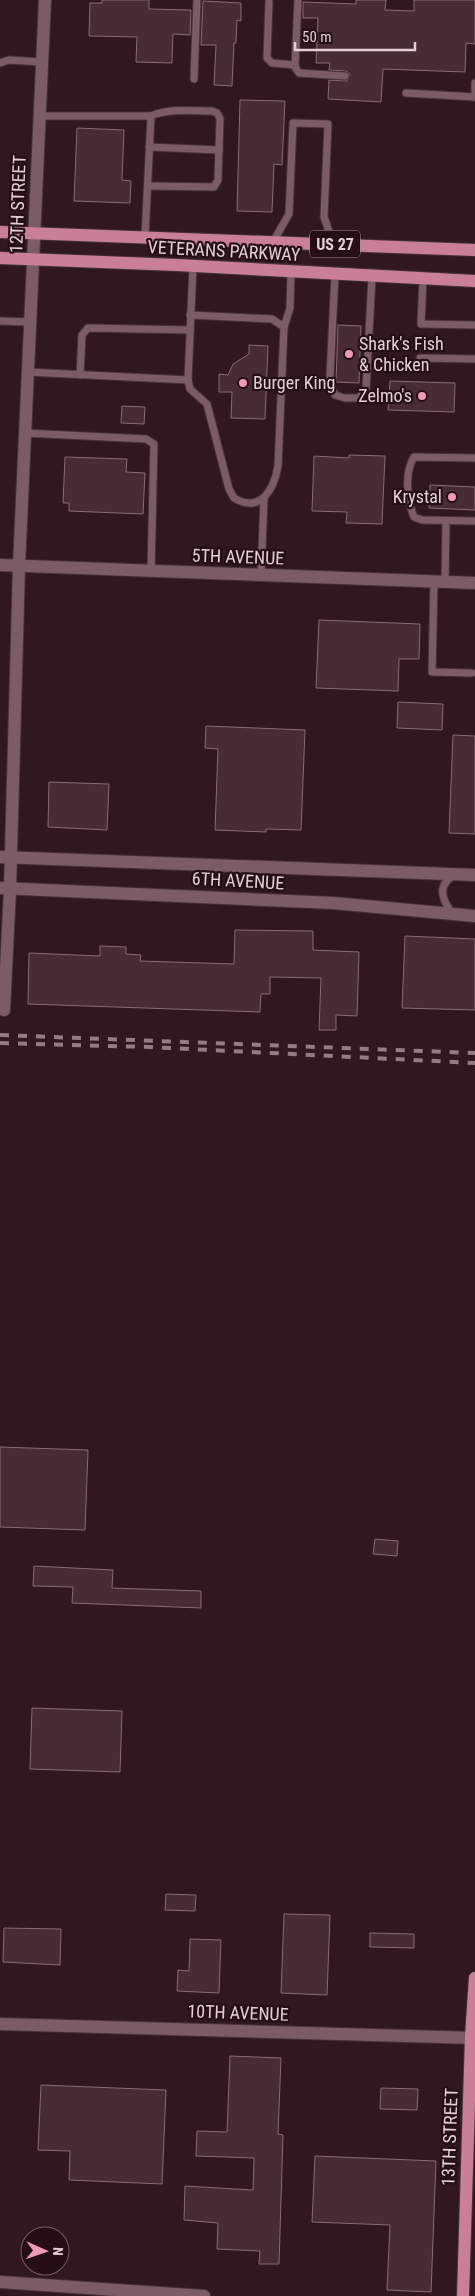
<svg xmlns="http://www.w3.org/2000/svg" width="475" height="2296" viewBox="0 0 475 2296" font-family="'Roboto Condensed',sans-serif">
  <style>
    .building { fill: #472c35; stroke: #8a6a74 }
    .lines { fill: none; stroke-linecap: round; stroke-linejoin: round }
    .service-casing { stroke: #48343a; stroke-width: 9 }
    .minor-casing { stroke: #48343a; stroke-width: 14 }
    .tertiary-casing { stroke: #48343a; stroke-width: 14 }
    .secondary-casing { stroke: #48343a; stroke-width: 14 }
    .primary-casing { stroke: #48343a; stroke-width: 14 }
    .service { stroke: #7b5c66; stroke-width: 7 }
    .minor { stroke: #7b5c66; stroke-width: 12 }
    .tertiary { stroke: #7b5c66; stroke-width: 12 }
    .secondary { stroke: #7b5c66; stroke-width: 12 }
    .primary { stroke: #ca7f98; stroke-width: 12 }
    .rail { stroke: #937d84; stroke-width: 4; stroke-dasharray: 9 9; stroke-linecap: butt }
    .poi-dot { fill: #f09ab6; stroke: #260e17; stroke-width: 2 }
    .labels { text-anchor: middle; stroke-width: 4.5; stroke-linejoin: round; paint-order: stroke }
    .shield { fill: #260e17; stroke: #aa959b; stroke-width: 1 }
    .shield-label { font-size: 16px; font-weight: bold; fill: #e2cfd4 }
    .street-label { font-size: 18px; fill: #e2cfd4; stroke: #260e17 }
    .poi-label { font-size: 18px; fill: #e2cfd4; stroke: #260e17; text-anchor: start }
  </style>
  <rect width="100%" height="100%" fill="#311720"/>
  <g class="building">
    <polygon points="102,0 149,0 149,9 191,10 190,35 173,34 172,63 136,62 137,37 89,36 90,3 102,3"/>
    <polygon points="356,0 386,0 385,10 414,11 414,0 475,0 475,44 466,43 465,72 383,69 381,102 328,99 329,80 347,81 350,74 346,71 329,70 330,63 316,63 318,18 303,18 303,2 356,4"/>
    <polygon points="203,1 241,3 241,21 237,20 236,43 234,43 232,86 214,85 216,45 201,45"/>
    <polygon points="240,100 285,101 282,165 274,164 272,212 237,211"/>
    <polygon points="77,128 124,130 122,180 131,181 130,203 74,201"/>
    <polygon points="338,325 361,326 359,383 336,382"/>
    <polygon points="249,345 268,346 265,419 231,418 232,392 219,392 219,374 228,375 233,364 249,354"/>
    <polygon points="390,381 455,383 454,412 388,410"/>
    <polygon points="122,406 145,407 144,424 121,423"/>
    <polygon points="349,455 385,456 382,524 346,523 347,512 312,511 314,456 349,458"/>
    <polygon points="65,457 127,459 126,472 145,473 143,514 69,511 69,503 63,503"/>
    <polygon points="430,485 475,487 475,510 429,508"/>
    <polygon points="319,620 420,624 419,659 399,659 398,691 316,688"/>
    <polygon points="398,702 443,704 442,730 397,728"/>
    <polygon points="206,726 305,730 301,830 266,829 266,832 215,830 218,749 205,748"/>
    <polygon points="453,735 475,736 475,834 449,833"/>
    <polygon points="49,782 109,784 107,830 48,827"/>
    <polygon points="235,930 313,931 313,950 359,952 357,1016 336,1015 336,1030 319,1030 321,978 270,977 270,994 261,994 260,1012 28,1004 29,953 100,956 100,946 126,947 126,954 141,955 140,961 234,964"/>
    <polygon points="405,936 475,939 475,1010 402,1008"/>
    <polygon points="0,1447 88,1450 85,1530 0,1527"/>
    <polygon points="375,1539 398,1541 397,1556 373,1554"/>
    <polygon points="34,1566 113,1570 112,1588 201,1591 201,1608 72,1603 73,1587 33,1586"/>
    <polygon points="32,1708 122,1711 120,1772 30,1769"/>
    <polygon points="166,1894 196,1895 195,1911 165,1910"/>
    <polygon points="284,1914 330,1915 327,1995 281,1993"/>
    <polygon points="4,1928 61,1929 60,1965 3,1962"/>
    <polygon points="370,1933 414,1934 414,1948 370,1947"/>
    <polygon points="190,1939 221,1940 219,1993 177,1991 178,1970 189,1971"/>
    <polygon points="230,2056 281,2058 278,2134 283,2135 279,2264 259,2264 260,2251 217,2249 218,2223 184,2220 185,2186 253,2190 254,2158 196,2156 197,2131 227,2132"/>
    <polygon points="41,2085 166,2090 162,2184 69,2180 70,2151 38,2150"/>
    <polygon points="381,2088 418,2089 417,2110 380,2109"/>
    <polygon points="315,2156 436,2161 431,2292 387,2290 390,2225 312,2222"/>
  </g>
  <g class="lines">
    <g class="service-casing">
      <g id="service">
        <polyline points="298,0 295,67 299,73 345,76"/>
        <polyline points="269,2 267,58 272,63 295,65"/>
        <polyline points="0,63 9,60 42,62"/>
        <polyline points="194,79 197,0"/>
        <polyline points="406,93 475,97"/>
        <polyline points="475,97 475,83"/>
        <path d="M40 116H151C169 108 192 111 212 111L217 113 220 118 218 180 214 187 148 186"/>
        <polyline points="149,147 219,150"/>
        <polyline points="145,237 151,116"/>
        <polyline points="273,242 289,214 293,123 328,124 324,217 333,243"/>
        <path d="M193 266 188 380 190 389 207 404 229 489 234 498C261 514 274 489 278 466L284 327 290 308 291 272"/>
        <polyline points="335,274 330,376 331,386 335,395 345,398 359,398 366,389 372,277"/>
        <polyline points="423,279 421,324 475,325"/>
        <polyline points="190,315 272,319 284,327"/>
        <polyline points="0,321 30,322"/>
        <polyline points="420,358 475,359"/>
        <polyline points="28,372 188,380"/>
        <polyline points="80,375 82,335 88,328 190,330"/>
        <polyline points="25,433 146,439 154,444 151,571"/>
        <path d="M475 458 414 457C404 473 407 500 414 517L422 520 475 521"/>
        <polyline points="261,575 264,499"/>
        <polyline points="434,582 432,672 472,673"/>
        <polyline points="445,582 446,522"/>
        <path d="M452 913C443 901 436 886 453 876"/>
      </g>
    </g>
    <g class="minor-casing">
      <g id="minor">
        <polyline points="4,1010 10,889 19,566 45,0"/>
        <polyline points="0,2282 204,2296"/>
      </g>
    </g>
    <g class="tertiary-casing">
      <g id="tertiary">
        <polyline points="0,565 475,583"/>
        <polyline points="0,857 475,875"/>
        <polyline points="0,888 333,903 475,916"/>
      </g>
    </g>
    <g class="secondary-casing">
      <polyline id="secondary" points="0,2024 475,2038"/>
    </g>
    <g class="primary-casing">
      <g id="primary">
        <polyline points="0,232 475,250"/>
        <polyline points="0,258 177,265 475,281"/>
        <polyline points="463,2296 471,2037 475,1978"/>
      </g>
    </g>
    <use href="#service" class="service"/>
    <use href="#minor" class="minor"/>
    <use href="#tertiary" class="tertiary"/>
    <use href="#secondary" class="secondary"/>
    <use href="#primary" class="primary"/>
    <g class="rail">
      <polyline points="0,1035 475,1053"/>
      <polyline points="0,1043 149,1047 475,1063"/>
    </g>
  </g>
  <g class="poi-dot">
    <circle cx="349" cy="354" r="5"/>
    <circle cx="243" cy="383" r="5"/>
    <circle cx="422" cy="396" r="5"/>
    <circle cx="452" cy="497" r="5"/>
  </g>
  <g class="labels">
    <rect class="shield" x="310" y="230.5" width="50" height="27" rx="4"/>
    <g class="shield-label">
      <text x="335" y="250">US 27</text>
    </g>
    <g class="street-label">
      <text transform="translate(18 204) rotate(-88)" y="6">12TH STREET</text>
      <text transform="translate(224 251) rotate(3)" y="6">VETERANS PARKWAY</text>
      <text transform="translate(238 557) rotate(2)" y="6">5TH AVENUE</text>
      <text transform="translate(238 881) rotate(3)" y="6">6TH AVENUE</text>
      <text transform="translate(238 2013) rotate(2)" y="6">10TH AVENUE</text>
      <text transform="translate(450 2137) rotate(-88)" y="6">13TH STREET</text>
    </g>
    <g class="poi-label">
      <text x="359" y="350">Shark's Fish<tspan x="359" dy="21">&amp; Chicken</tspan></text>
      <text x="253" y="389">Burger King</text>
      <text x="412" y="402" text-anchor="end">Zelmo's</text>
      <text x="442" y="503" text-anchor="end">Krystal</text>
    </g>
  </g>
  <g transform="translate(45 2251) rotate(92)"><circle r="24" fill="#260e17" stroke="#715b63"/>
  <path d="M0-4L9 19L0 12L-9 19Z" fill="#f09ab6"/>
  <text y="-8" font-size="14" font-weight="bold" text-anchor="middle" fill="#e2cfd4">N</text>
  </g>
  <path d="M295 42v8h120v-8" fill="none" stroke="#e2cfd4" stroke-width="2.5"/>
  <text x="302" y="42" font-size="15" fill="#e2cfd4" stroke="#260e17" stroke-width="4" paint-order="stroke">50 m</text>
</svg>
